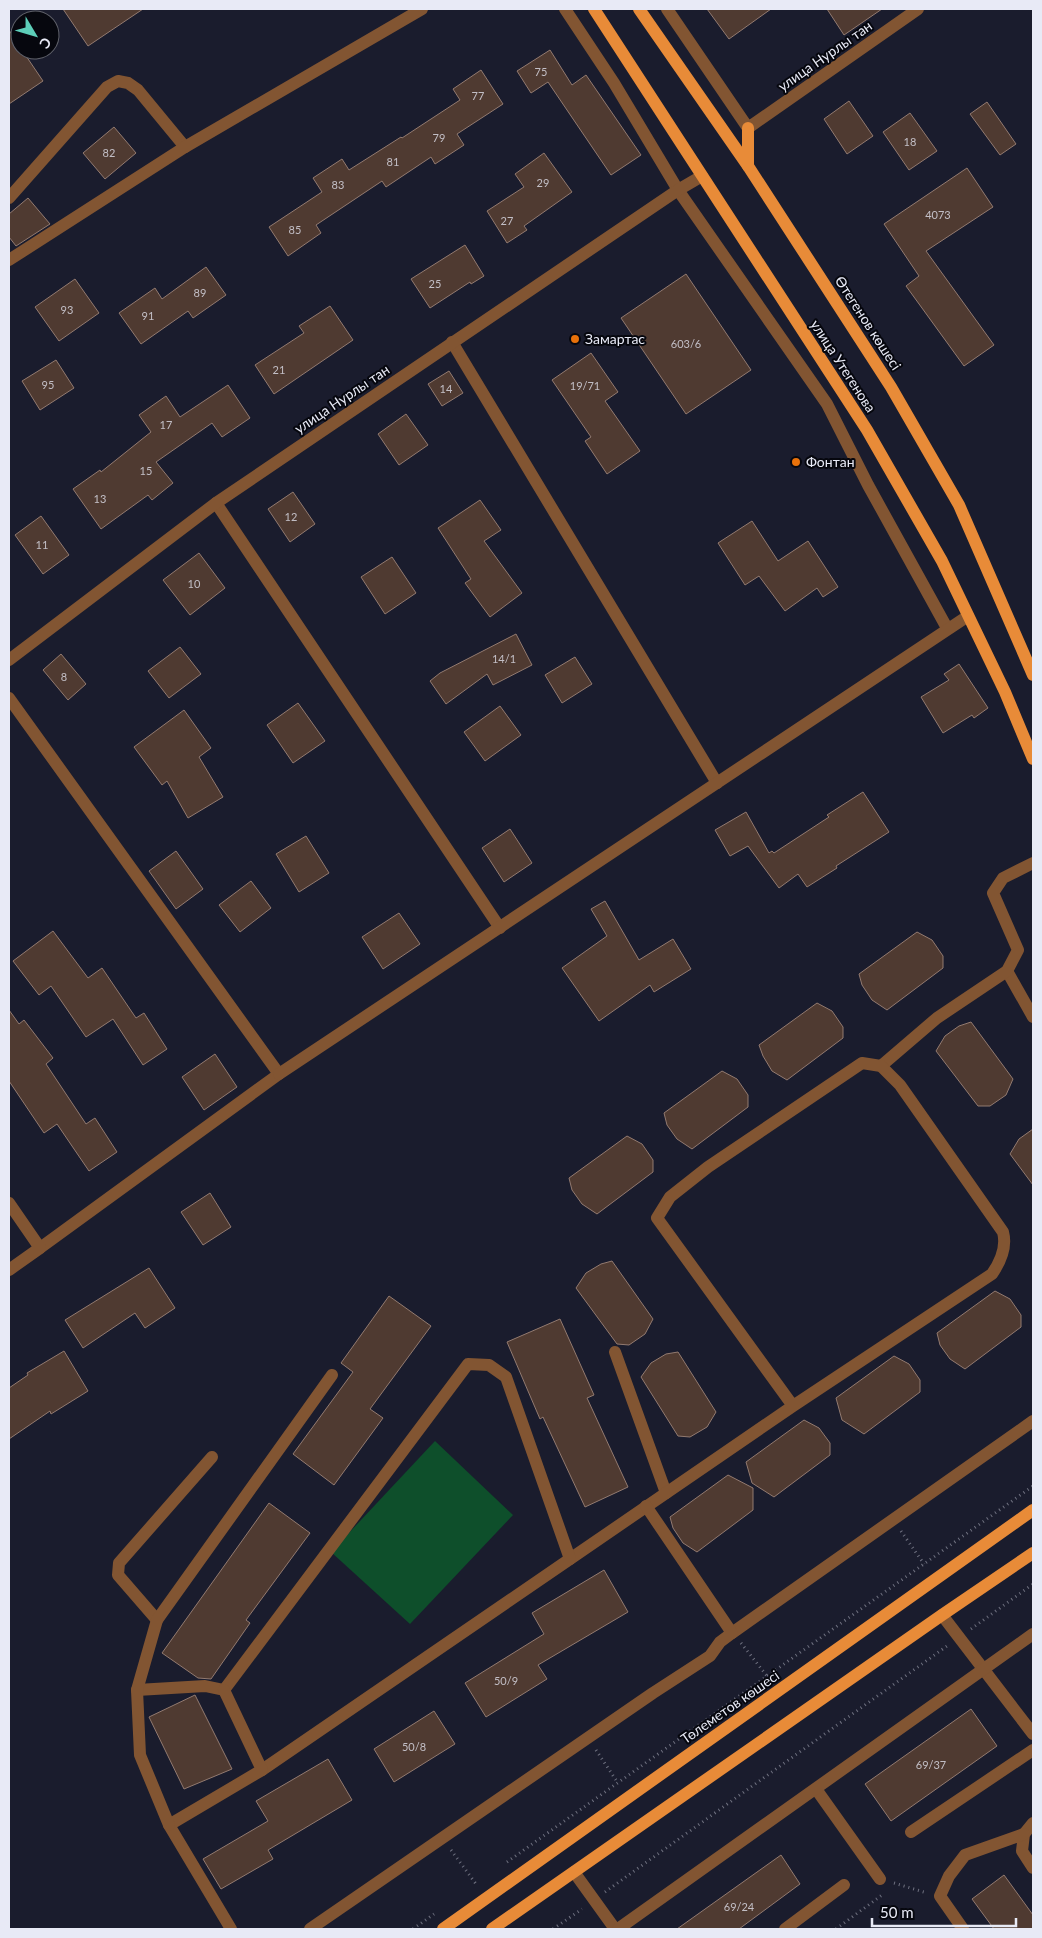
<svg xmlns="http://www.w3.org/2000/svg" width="1042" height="1938" viewBox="0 0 1042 1938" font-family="Lato,sans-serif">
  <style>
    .green { fill: #0e4f2b }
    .building { fill: #4f3a31; stroke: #927a70 }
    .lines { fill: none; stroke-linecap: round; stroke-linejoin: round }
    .path { stroke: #707281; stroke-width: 3; stroke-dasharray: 1 4; stroke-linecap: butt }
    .minor { stroke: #825532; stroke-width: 12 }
    .major { stroke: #e88b38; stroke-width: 12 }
    .food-dot { fill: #e8710a; stroke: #06070e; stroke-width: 2 }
    .labels { text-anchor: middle; stroke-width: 4; stroke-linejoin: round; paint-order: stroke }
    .number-label { font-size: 11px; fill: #c2bec5 }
    .street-label { font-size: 14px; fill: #e8eaf6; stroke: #06070e }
    .poi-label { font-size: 14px; fill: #e8eaf6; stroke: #06070e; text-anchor: start }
  </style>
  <rect width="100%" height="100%" fill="#1a1c2d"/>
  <polygon class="green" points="435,1441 513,1515 410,1624 331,1552"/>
  <g class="building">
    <polygon points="63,9 143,9 88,46"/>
    <polygon points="707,9 771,9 729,39"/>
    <polygon points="827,9 882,9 844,35"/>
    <polygon points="9,30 20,47 20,50 22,50 43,81 9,104"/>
    <polygon points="550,50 572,85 586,75 641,155 611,175 548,82 531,93 517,71"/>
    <polygon points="481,70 503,104 457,134 464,145 435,164 431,157 386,187 382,181 316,225 321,233 288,256 269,227 322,192 313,178 342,159 349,170 401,137 402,138 460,100 453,89"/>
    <polygon points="849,101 873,136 847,154 824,119"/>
    <polygon points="987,102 1016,144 1000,155 970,114"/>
    <polygon points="910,113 937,151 909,170 883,132"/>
    <polygon points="114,127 136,153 105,179 83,153"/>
    <polygon points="544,153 572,192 524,226 527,230 507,243 487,211 524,187 515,174"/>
    <polygon points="967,168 993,207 926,251 994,345 964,366 906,286 919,276 884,224"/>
    <polygon points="28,198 50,224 16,246 9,237 9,214"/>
    <polygon points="465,245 484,276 471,284 470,282 430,308 411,279"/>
    <polygon points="206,267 226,295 193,318 188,311 141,344 119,313 155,288 162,299"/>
    <polygon points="686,274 751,370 686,414 621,318"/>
    <polygon points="75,279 99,313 59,341 35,307"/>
    <polygon points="330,306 353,340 274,394 255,365 304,333 299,326"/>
    <polygon points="591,353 618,392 605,401 640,451 607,474 585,441 591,437 552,380"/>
    <polygon points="56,360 74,388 40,410 22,381"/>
    <polygon points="449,371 463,393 442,406 428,384"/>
    <polygon points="228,385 250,418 222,437 212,423 156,462 173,483 152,500 148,495 101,529 73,489 100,470 101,472 151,432 139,415 166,396 180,417"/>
    <polygon points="406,414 428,445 399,465 378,434"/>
    <polygon points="293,492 315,524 290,542 268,509"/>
    <polygon points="480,500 501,530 484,541 522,593 490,617 465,583 471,579 438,528"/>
    <polygon points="41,516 69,555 43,574 15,535"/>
    <polygon points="752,521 778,561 808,541 838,587 823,597 817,588 785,611 759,576 745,585 718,543"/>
    <polygon points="199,553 225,588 190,615 163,580"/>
    <polygon points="392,557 416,593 385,614 361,577"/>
    <polygon points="516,634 532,665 493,685 487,674 446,704 430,681 440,673"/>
    <polygon points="180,647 201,674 169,698 148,671"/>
    <polygon points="61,654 86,684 68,700 43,670"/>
    <polygon points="575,657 592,684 562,703 545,675"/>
    <polygon points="959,664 988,708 974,718 972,715 943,733 921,697 949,680 944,674"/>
    <polygon points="298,703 325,741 293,763 267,725"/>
    <polygon points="500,706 521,735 485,761 464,732"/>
    <polygon points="184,710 211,748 199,757 223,797 188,818 167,781 162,785 134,747"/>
    <polygon points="863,792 889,832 836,866 837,868 807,887 798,874 779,888 748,846 730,856 715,830 746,812 769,853 772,851 774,853 829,817 827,815"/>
    <polygon points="510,829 532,863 504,882 482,848"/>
    <polygon points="306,836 329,873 299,892 276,854"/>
    <polygon points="176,851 203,889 176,909 149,871"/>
    <polygon points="251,881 271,908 240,932 219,905"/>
    <polygon points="605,901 639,960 673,939 691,969 654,992 650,985 599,1021 562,968 607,936 591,909"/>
    <polygon points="399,913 420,944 383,969 362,937"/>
    <polygon points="53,931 88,978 102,968 136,1018 144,1013 167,1049 143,1065 113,1019 86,1037 51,986 39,995 13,961"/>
    <polygon points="917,932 932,940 943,956 943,968 887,1010 872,1000 862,985 859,974"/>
    <polygon points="817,1003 832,1011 843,1027 843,1038 787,1080 772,1071 763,1056 759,1045"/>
    <polygon points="9,1010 19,1024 24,1020 53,1058 46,1064 86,1124 95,1118 117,1152 89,1171 57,1124 44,1133 9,1081"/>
    <polygon points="971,1022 1013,1079 1006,1095 990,1106 978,1106 936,1051 945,1036 959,1026"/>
    <polygon points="215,1054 237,1087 204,1110 182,1077"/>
    <polygon points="722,1071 737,1079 748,1095 748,1107 692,1149 677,1139 667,1125 664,1113"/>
    <polygon points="1033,1129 1033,1185 1010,1154 1019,1139"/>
    <polygon points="627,1136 642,1144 653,1160 653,1172 597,1214 582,1204 572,1190 569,1178"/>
    <polygon points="210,1193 231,1227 203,1245 181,1212"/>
    <polygon points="612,1261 653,1319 645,1334 629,1345 617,1344 576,1288 586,1273 601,1264"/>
    <polygon points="149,1268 175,1308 145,1328 135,1313 83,1348 65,1320"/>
    <polygon points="995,1291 1010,1299 1021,1315 1021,1327 965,1369 950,1359 940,1345 937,1333"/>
    <polygon points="389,1296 431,1326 370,1409 383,1418 334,1485 293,1454 353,1372 341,1363"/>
    <polygon points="560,1319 594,1395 587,1398 628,1487 585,1507 543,1417 540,1419 507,1342"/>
    <polygon points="64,1351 88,1391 51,1414 50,1411 9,1439 9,1388 28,1375 27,1373"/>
    <polygon points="678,1352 716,1412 707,1427 690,1437 678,1436 641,1377 651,1363 666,1354"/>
    <polygon points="894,1356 909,1364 920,1380 920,1392 864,1434 842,1420 836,1398"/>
    <polygon points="804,1420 819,1428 830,1443 830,1455 774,1497 752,1483 746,1462"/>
    <polygon points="728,1475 753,1488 753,1510 697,1552 683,1543 673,1528 670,1517"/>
    <polygon points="269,1503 310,1533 246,1620 250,1623 211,1679 198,1678 162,1653"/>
    <polygon points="604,1570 628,1612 538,1665 547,1679 486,1717 465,1683 544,1634 532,1613"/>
    <polygon points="195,1695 232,1769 184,1789 149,1717"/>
    <polygon points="971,1709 997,1746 891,1821 865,1784"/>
    <polygon points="434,1711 455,1744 394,1782 374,1749"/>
    <polygon points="328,1759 352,1800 268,1850 273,1859 221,1889 203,1859 268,1821 256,1801"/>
    <polygon points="781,1855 800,1884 739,1929 677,1929"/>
    <polygon points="1004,1875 1033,1915 1033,1929 994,1929 972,1899"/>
  </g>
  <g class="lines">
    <g class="path">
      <polyline points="901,1531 924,1564"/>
      <polyline points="971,1629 1033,1584"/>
      <polyline points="741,1643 767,1676"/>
      <polyline points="596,1750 618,1783"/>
      <polyline points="451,1850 476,1884"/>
      <polyline points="507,1862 1033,1486"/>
      <polyline points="894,1883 927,1893"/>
      <polyline points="605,1892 947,1646"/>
      <polyline points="413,1929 434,1914"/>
      <polyline points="553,1929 582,1909"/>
      <polyline points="836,1929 882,1895"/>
    </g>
    <g class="minor">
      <polyline points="565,9 614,83 678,190 827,404 868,485 947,628"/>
      <polyline points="667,9 748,128 918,9"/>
      <polyline points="9,198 107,87 118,81 128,83 138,90 185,147"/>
      <polyline points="9,260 185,147 422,9"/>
      <polyline points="452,342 717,783"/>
      <polyline points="216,503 500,928"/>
      <polyline points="9,660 216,503 678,190 702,176"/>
      <polyline points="9,698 279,1074 40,1248"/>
      <polyline points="1007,971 1033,1017"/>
      <polyline points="881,1066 937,1018 1007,971 1018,950 993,893 1003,878 1033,863"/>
      <polyline points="279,1074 968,616"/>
      <polyline points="9,1203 40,1248 9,1270"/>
      <polyline points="615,1352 666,1493"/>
      <path d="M570 1559 793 1406 992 1274C1001 1261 1007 1247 1003 1232L900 1085 881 1066 862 1063 708 1167 670 1197 657 1218 793 1406"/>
      <polyline points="942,1615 1033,1734"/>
      <polyline points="157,1620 118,1575 119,1563 212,1457"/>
      <polyline points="732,1633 1033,1421"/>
      <polyline points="137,1690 205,1686 224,1690"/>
      <polyline points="224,1690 468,1364 489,1365 506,1377 570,1559 262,1770"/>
      <polyline points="224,1690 262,1770 169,1825 231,1929"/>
      <polyline points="816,1789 880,1879"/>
      <polyline points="1033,1823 1024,1834 1022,1851 1033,1868"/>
      <polyline points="169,1825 140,1755 137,1690 157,1620 332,1375"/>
      <polyline points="911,1832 1033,1750"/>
      <polyline points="574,1872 615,1929"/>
      <polyline points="310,1929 653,1693 710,1656 720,1642 732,1633 646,1506"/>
      <polyline points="618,1929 1033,1634"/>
      <polyline points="785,1929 844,1885"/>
      <polyline points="963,1929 940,1896 949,1876 965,1855 1024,1834"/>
    </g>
    <g class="major">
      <polyline points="594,9 867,430 942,561 1005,692 1033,759"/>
      <polyline points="639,9 748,166 891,387 959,505 1033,675"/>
      <polyline points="748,128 748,166"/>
      <polyline points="443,1929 1033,1510"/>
      <polyline points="492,1929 942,1615 1033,1553"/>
    </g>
  </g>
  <g class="food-dot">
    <circle cx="575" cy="339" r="5"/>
    <circle cx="796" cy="462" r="5"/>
  </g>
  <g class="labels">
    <g class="number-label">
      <text x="541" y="76">75</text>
      <text x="478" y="100">77</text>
      <text x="439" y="142">79</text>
      <text x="910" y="146">18</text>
      <text x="109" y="157">82</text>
      <text x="393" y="166">81</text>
      <text x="543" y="187">29</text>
      <text x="338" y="189">83</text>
      <text x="938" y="219">4073</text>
      <text x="507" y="225">27</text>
      <text x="295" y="234">85</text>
      <text x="435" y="288">25</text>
      <text x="200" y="297">89</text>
      <text x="67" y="314">93</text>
      <text x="148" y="320">91</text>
      <text x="686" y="348">603/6</text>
      <text x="279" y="374">21</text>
      <text x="48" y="389">95</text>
      <text x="585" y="390">19/71</text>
      <text x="446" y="393">14</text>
      <text x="166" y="429">17</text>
      <text x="146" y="475">15</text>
      <text x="100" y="503">13</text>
      <text x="291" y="521">12</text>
      <text x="42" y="549">11</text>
      <text x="194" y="588">10</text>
      <text x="504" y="663">14/1</text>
      <text x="64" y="681">8</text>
      <text x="506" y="1685">50/9</text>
      <text x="414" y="1751">50/8</text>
      <text x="931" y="1769">69/37</text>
      <text x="739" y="1911">69/24</text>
    </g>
    <g class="street-label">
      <text transform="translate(825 56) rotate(-35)" y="5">улица Нурлы тан</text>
      <text transform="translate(868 323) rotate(57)" y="5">Өтегенов көшесі</text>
      <text transform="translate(843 366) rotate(57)" y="5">улица Утегенова</text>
      <text transform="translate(342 399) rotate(-34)" y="5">улица Нурлы тан</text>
      <text transform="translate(730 1707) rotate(-35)" y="5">Төлеметов көшесі</text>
    </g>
    <g class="poi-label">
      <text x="585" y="344">Замартас</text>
      <text x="806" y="467">Фонтан</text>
    </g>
  </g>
  <rect width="1042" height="1938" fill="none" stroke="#e8eaf6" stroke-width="20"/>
  <g transform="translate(35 35) rotate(128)"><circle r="24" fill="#06070e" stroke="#60626b"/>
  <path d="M0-4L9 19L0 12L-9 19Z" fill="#5dceb9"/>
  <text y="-8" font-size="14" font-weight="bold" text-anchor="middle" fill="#e8eaf6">С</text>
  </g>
  <path d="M872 1918v8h144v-8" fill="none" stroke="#e8eaf6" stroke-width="2.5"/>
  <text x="880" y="1918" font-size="15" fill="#e8eaf6" stroke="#06070e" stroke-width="4" paint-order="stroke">50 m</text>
</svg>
